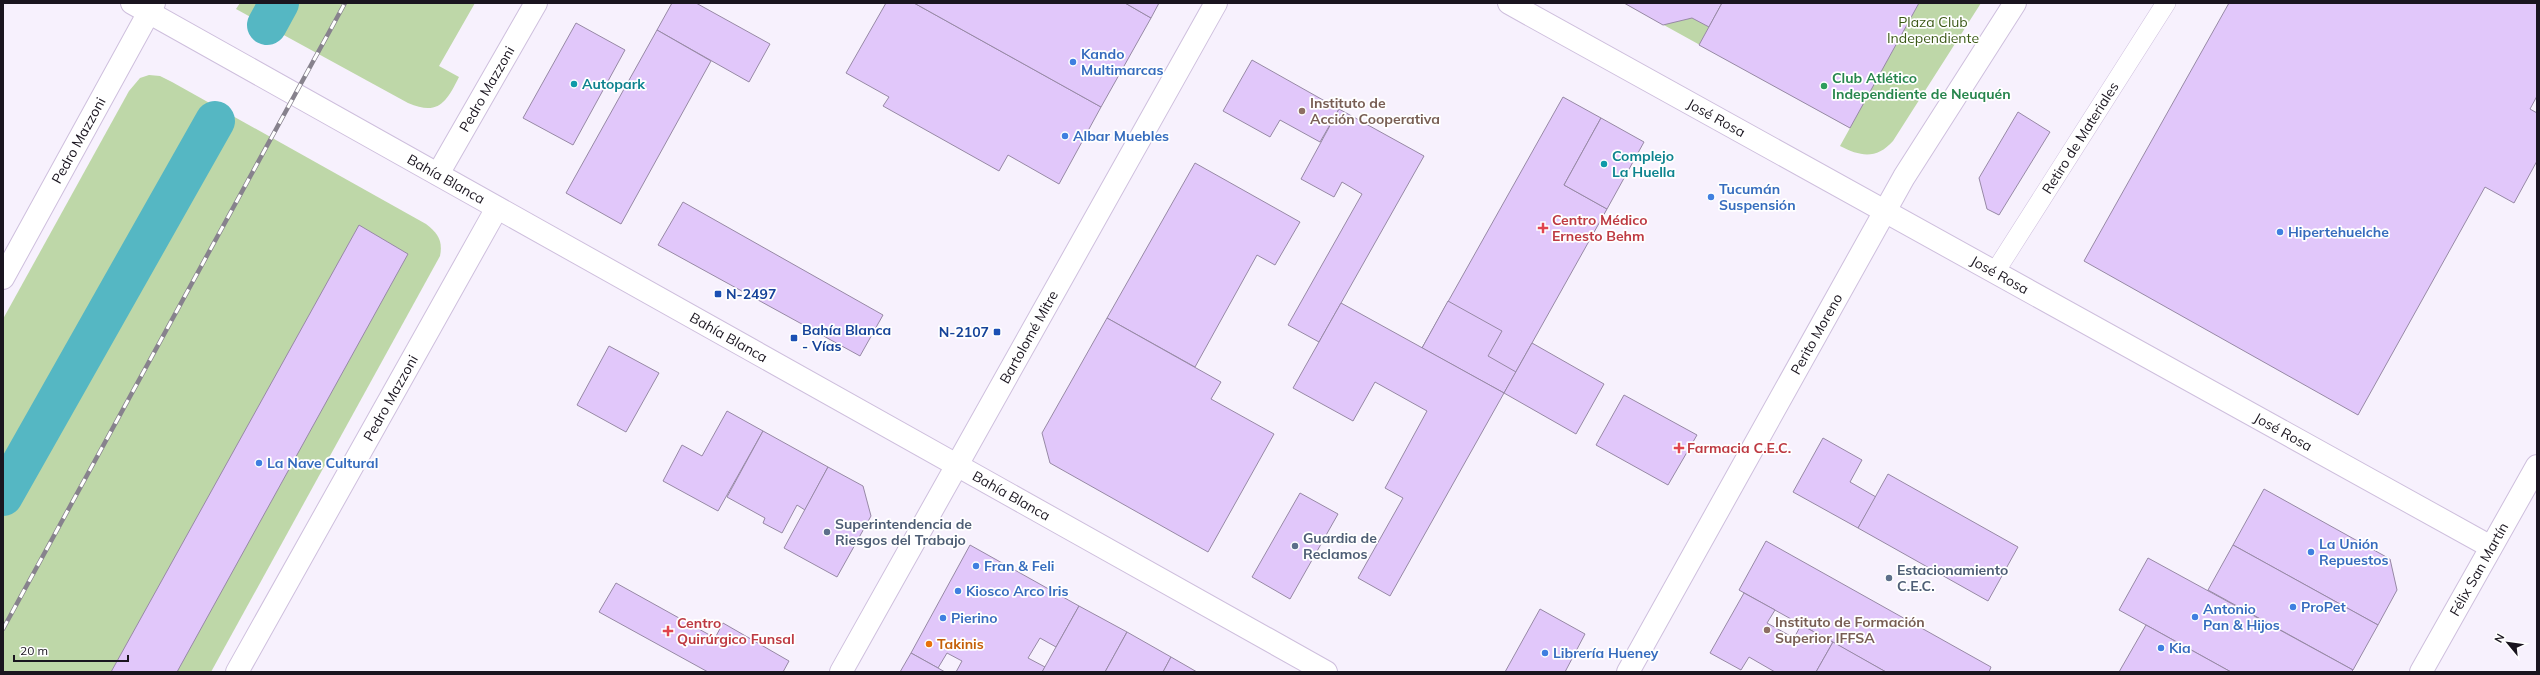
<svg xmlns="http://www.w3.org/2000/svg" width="2540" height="675" viewBox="0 0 2540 675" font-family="Mulish,sans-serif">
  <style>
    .green { fill: #bed7a8 }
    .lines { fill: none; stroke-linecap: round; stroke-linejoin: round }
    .canal { stroke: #55b7c3; stroke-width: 40 }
    .building { fill: #e1c7fa; stroke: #9789a5 }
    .service-casing { stroke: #cebfdd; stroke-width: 20 }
    .minor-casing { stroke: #cebfdd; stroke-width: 24 }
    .tertiary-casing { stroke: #cebfdd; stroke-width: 24 }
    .secondary-casing { stroke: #cebfdd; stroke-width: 24 }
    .trunk-casing { stroke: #cebfdd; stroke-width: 24 }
    .service { stroke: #fff; stroke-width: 19 }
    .minor { stroke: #fff; stroke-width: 22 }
    .tertiary { stroke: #fff; stroke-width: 22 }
    .secondary { stroke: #fff; stroke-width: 22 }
    .trunk { stroke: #fff; stroke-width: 22 }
    .rail-casing { stroke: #87828d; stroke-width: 4.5 }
    .rail { stroke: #fff; stroke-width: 3; stroke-dasharray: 9; stroke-linecap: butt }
    .shop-dot { fill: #3f7fe0; stroke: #fff; stroke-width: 1.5 }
    .culture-dot { fill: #0f9aa8; stroke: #fff; stroke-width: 1.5 }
    .leisure-dot { fill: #2e9e5b; stroke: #fff; stroke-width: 1.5 }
    .education-dot { fill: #8d6e63; stroke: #fff; stroke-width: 1.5 }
    .health-dot { fill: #e0444e; stroke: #fff; stroke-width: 1.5 }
    .transit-dot { fill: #1a4fb4; stroke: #fff; stroke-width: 1.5 }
    .service-dot { fill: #5c6f8a; stroke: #fff; stroke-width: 1.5 }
    .food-dot { fill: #e8710a; stroke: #fff; stroke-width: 1.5 }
    .labels { text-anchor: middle; stroke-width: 3.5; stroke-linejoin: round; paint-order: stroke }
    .park-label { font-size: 14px; fill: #3a5815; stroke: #fff }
    .shop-label { font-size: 14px; font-weight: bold; fill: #366cbe; stroke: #fff; text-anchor: start }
    .leisure-label { font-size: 14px; font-weight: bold; fill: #27864d; stroke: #fff; text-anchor: start }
    .culture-label { font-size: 14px; font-weight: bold; fill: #0d838f; stroke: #fff; text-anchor: start }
    .street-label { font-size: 14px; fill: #1a151f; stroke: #fff }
    .education-label { font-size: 14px; font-weight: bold; fill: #785e54; stroke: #fff; text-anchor: start }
    .health-label { font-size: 14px; font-weight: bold; fill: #be3a42; stroke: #fff; text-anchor: start }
    .transit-label { font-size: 14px; font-weight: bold; fill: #164399; stroke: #fff; text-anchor: start }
    .service-label { font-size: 14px; font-weight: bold; fill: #4e5e75; stroke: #fff; text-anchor: start }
    .food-label { font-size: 14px; font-weight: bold; fill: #c56008; stroke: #fff; text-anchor: start }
  </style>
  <rect width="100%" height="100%" fill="#f7f1fd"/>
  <g class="green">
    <path d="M240 3H475L439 66 459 77C446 103 438 116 408 103L236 9Z"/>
    <path d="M1624 3H1981L1893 141C1877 159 1861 157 1840 146L1850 128Z"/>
    <path d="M149 75 160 76 172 82 426 224C438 233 443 241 440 256L211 672H3V319L129 91 140 78Z"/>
  </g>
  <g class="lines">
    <g class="canal">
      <polyline points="267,25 279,3"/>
      <polyline points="3,496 215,121"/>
    </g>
  </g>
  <g class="building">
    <polygon points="672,3 696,3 770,44 749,82 657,30"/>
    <polygon points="886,3 914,3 1101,107 1059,184 1008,155 999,171 883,106 889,97 846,73"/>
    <polygon points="914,3 1125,3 1151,18 1101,107"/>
    <polygon points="1125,3 1159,3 1151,18"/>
    <polygon points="1624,3 1722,3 1709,27 1692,18 1663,25"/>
    <polygon points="1722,3 1919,3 1850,128 1699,45"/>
    <polygon points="2229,3 2537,3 2537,96 2530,109 2537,113 2537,161 2514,203 2485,187 2358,415 2084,261"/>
    <polygon points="576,23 625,50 573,145 523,118"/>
    <polygon points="657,30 711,61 621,224 566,193"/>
    <polygon points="1252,60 1339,109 1320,142 1280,120 1270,137 1223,111"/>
    <polygon points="1563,97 1601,118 1564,185 1607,209 1504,393 1422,348"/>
    <polygon points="1339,109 1424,156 1319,342 1288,325 1362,194 1342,182 1334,197 1301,179"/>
    <polygon points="2018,112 2050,132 1999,215 1987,209 1979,178"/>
    <polygon points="1601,118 1644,142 1607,209 1564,185"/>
    <polygon points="1195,163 1300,222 1275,265 1257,255 1195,367 1107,318"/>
    <polygon points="683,202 883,315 860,356 658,245"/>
    <polygon points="359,225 408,254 177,672 111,672"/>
    <polygon points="1448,301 1502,331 1488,356 1516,372 1504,393 1422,348"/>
    <polygon points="1341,303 1504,393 1390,596 1358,578 1403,498 1385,488 1427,411 1375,382 1353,421 1293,388"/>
    <polygon points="1107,318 1221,382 1211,399 1274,434 1208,552 1050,463 1042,433"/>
    <polygon points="1532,343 1604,384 1576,434 1504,393"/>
    <polygon points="609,346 659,373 626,432 577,405"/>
    <polygon points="1624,395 1697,435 1668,485 1596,445"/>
    <polygon points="727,411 763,431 718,511 663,481 682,445 702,456"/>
    <polygon points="763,431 828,467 805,510 797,505 782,533 763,523 765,518 727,497"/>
    <polygon points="1823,438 1862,460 1850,482 1876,497 1858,528 1793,492"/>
    <polygon points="828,467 863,486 871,516 837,577 784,548"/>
    <polygon points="1888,474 2018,547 1988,601 1858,528"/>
    <polygon points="2264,489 2390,559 2397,590 2378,625 2233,545"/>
    <polygon points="1300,493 1338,514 1290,599 1252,577"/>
    <polygon points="1766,541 1991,667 1989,672 1886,672 1739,590"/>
    <polygon points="970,545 1079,606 1056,647 1040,638 1028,658 1045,667 1042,672 956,672 962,661 947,653 938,668 911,653"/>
    <polygon points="2233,545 2378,625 2353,670 2208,590"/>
    <polygon points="2148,558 2353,670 2351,672 2231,672 2119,610"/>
    <polygon points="616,583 715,638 723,623 789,661 783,672 708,672 599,612"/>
    <polygon points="1744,593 1775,610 1767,623 1794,638 1801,625 1833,642 1816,672 1775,672 1749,657 1741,670 1710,653"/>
    <polygon points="1079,606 1127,632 1105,672 1042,672"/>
    <polygon points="1540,609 1585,634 1565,672 1505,672"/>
    <polygon points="2146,625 2231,672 2119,672"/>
    <polygon points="1127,632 1171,657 1163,672 1105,672"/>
    <polygon points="1833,642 1886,672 1816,672"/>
    <polygon points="911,653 938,668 945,672 900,672"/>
    <polygon points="1171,657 1197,672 1163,672"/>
  </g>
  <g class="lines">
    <g class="service-casing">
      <g id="service">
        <path id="s1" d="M1995 272 2166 3"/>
      </g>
    </g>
    <g class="minor-casing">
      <g id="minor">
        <path id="s2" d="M1509 3 2491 547"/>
        <path id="s3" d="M438 174 536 3"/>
        <path id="s4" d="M3 278 154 3"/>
        <path id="s5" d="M237 672 497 208"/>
        <path id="s6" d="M1628 672 1904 177 2015 3"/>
      </g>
    </g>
    <g class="tertiary-casing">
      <g id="tertiary">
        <path id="s7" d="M132 3 1326 672"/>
      </g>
    </g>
    <g class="secondary-casing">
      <g id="secondary">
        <path id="s8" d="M841 672 1216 3"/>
      </g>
    </g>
    <g class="trunk-casing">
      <g id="trunk">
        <path id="s9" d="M2421 672 2537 466"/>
      </g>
    </g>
    <use href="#service" class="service"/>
    <use href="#minor" class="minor"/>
    <use href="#tertiary" class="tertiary"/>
    <use href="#secondary" class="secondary"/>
    <use href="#trunk" class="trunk"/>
    <g class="rail-casing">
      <polyline id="rail" points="3,629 345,3"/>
    </g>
    <use href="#rail" class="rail"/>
  </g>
  <g class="shop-dot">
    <circle cx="1073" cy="62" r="4"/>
    <circle cx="1065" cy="136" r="4"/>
    <circle cx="1711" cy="197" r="4"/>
    <circle cx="2280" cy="232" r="4"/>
    <circle cx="259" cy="463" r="4"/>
    <circle cx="2311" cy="552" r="4"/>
    <circle cx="976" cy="566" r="4"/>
    <circle cx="958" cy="591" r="4"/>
    <circle cx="2293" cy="607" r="4"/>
    <circle cx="2195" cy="617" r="4"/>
    <circle cx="943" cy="618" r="4"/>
    <circle cx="2161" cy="648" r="4"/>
    <circle cx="1545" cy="653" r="4"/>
  </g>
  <g class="culture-dot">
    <circle cx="574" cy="84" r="4"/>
    <circle cx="1604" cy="164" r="4"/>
  </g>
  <circle class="leisure-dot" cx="1824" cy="86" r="4"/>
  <g class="education-dot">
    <circle cx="1302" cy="111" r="4"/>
    <circle cx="1767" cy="630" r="4"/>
  </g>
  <g class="health-dot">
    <path d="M1541 222h4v4h4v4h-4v4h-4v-4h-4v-4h4z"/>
    <path d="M1677 442h4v4h4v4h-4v4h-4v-4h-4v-4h4z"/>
    <path d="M666 625h4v4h4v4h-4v4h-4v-4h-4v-4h4z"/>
  </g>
  <g class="transit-dot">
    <rect x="714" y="290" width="8" height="8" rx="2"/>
    <rect x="993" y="328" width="8" height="8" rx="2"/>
    <rect x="790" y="334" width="8" height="8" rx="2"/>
  </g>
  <g class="service-dot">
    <circle cx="827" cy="532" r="4"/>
    <circle cx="1295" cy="546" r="4"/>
    <circle cx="1889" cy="578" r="4"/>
  </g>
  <circle class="food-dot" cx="929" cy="644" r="4"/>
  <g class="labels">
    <g class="park-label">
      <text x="1933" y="27">Plaza Club<tspan x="1933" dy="16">Independiente</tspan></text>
    </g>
    <g class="shop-label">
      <text x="1081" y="59">Kando<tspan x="1081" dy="16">Multimarcas</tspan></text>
      <text x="1073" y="141">Albar Muebles</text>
      <text x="1719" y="194">Tucumán<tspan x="1719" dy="16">Suspensión</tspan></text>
      <text x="2288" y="237">Hipertehuelche</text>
      <text x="267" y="468">La Nave Cultural</text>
      <text x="2319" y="549">La Unión<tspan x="2319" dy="16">Repuestos</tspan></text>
      <text x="984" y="571">Fran &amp; Feli</text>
      <text x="966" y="596">Kiosco Arco Iris</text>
      <text x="2301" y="612">ProPet</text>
      <text x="2203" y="614">Antonio<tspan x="2203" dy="16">Pan &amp; Hijos</tspan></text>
      <text x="951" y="623">Pierino</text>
      <text x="2169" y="653">Kia</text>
      <text x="1553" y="658">Librería Hueney</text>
    </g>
    <g class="leisure-label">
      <text x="1832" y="83">Club Atlético<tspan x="1832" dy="16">Independiente de Neuquén</tspan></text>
    </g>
    <g class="culture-label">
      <text x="582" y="89">Autopark</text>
      <text x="1612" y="161">Complejo<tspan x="1612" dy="16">La Huella</tspan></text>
    </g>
    <g class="street-label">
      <text dy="5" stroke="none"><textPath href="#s3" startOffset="98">Pedro Mazzoni</textPath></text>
      <text dy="5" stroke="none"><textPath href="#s2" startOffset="237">José Rosa</textPath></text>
      <text dy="5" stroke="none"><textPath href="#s1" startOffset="159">Retiro de Materiales</textPath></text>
      <text dy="5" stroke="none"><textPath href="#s4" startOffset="157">Pedro Mazzoni</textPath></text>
      <text dy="5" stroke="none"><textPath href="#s7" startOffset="360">Bahía Blanca</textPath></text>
      <text dy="5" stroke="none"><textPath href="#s2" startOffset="561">José Rosa</textPath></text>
      <text dy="5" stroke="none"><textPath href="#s6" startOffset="387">Perito Moreno</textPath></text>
      <text dy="5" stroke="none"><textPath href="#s8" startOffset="384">Bartolomé Mitre</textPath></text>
      <text dy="5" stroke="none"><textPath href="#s7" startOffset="684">Bahía Blanca</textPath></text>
      <text dy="5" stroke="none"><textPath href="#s5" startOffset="314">Pedro Mazzoni</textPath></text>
      <text dy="5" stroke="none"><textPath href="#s2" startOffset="885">José Rosa</textPath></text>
      <text dy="5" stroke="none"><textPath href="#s7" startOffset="1008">Bahía Blanca</textPath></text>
      <text dy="5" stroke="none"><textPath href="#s9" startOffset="118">Félix San Martín</textPath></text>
    </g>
    <g class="education-label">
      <text x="1310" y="108">Instituto de<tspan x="1310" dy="16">Acción Cooperativa</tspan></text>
      <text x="1775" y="627">Instituto de Formación<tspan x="1775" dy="16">Superior IFFSA</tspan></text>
    </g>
    <g class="health-label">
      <text x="1552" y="225">Centro Médico<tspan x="1552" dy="16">Ernesto Behm</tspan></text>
      <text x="1687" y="453">Farmacia C.E.C.</text>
      <text x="677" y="628">Centro<tspan x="677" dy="16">Quirúrgico Funsal</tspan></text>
    </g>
    <g class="transit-label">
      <text x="726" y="299">N-2497</text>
      <text x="802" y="335">Bahía Blanca<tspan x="802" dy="16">- Vías</tspan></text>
      <text x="989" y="337" text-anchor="end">N-2107</text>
    </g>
    <g class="service-label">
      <text x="835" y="529">Superintendencia de<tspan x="835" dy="16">Riesgos del Trabajo</tspan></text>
      <text x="1303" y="543">Guardia de<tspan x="1303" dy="16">Reclamos</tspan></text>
      <text x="1897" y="575">Estacionamiento<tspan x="1897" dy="16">C.E.C.</tspan></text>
    </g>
    <g class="food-label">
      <text x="937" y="649">Takinis</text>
    </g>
  </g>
  <rect width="2540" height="675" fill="none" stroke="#1a151f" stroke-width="8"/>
  <g transform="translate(2508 643) rotate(299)" stroke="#ffffff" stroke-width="3" paint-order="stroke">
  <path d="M0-3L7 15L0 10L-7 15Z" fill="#1a151f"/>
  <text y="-6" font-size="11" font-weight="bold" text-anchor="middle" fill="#1a151f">N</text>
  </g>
  <path d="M14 655v6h114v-6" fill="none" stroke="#1a151f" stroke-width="2"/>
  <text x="20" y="655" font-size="12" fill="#1a151f" stroke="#ffffff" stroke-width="3" paint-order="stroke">20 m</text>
</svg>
